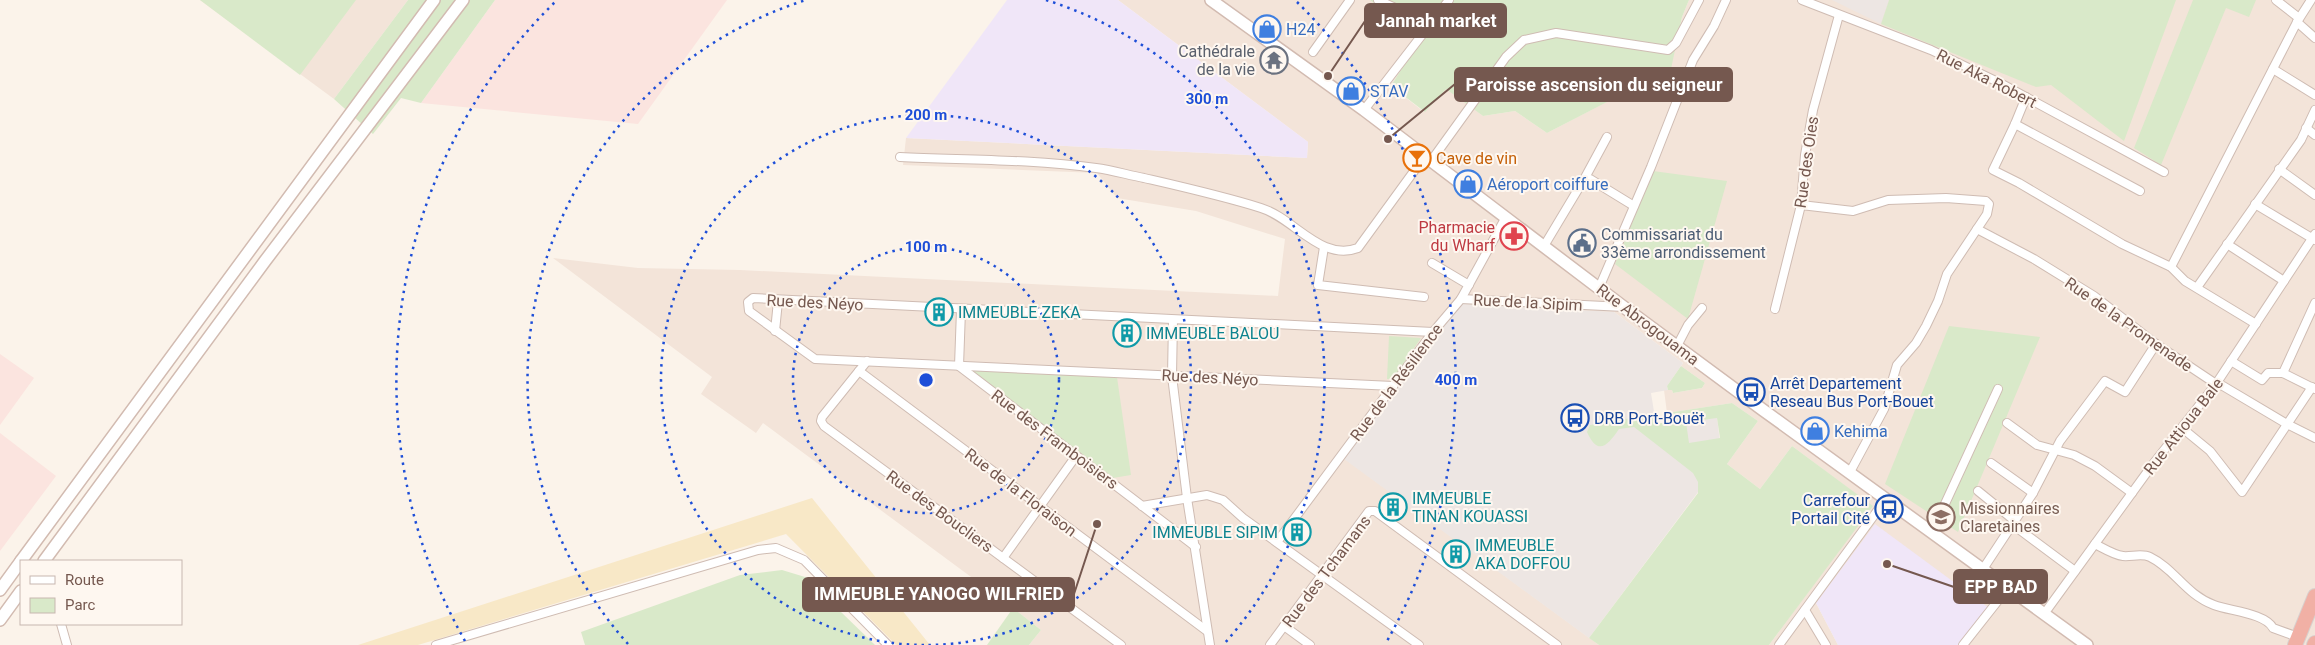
<svg xmlns="http://www.w3.org/2000/svg" width="2315" height="645" viewBox="0 0 2315 645" font-family="Roboto,sans-serif">
  <style>
    .residential { fill: #f3e4d9 }
    .commercial { fill: #fbe4df }
    .industrial { fill: #ede6e3 }
    .education { fill: #f0e6f8 }
    .green { fill: #d9e9c9; fill-rule: evenodd }
    .sand { fill: #f8e8c7 }
    .lines { fill: none; stroke-linecap: round; stroke-linejoin: round }
    .street-casing { stroke: #cfbcb3; stroke-width: 10 }
    .secondary-casing { stroke: #d2bbb1; stroke-width: 14 }
    .highway-casing { stroke: #d8d0ce; stroke-width: 16 }
    .street { stroke: #fff; stroke-width: 8 }
    .secondary { stroke: #fff; stroke-width: 11 }
    .highway { stroke: #f1b0a5; stroke-width: 14 }
    .ring { fill: none; stroke: #1d4ed8; stroke-width: 2.5; stroke-dasharray: 2.5 5 }
    .labels { text-anchor: middle; stroke-width: 4; stroke-linejoin: round; paint-order: stroke }
    .shop-label { font-size: 16px; fill: #366cbe; stroke: #fef7f0; text-anchor: start }
    .worship-label { font-size: 16px; fill: #5b616d; stroke: #fef7f0; text-anchor: end }
    .street-label { font-size: 16px; fill: #75584f; stroke: #fef7f0 }
    .food-label { font-size: 16px; fill: #c56008; stroke: #fef7f0; text-anchor: start }
    .health-label { font-size: 16px; fill: #be3a42; stroke: #fef7f0; text-anchor: end }
    .service-label { font-size: 16px; fill: #4e5e75; stroke: #fef7f0; text-anchor: start }
    .culture-label { font-size: 16px; fill: #0d838f; stroke: #fef7f0; text-anchor: start }
    .transit-label { font-size: 16px; fill: #164399; stroke: #fef7f0; text-anchor: start }
    .education-label { font-size: 16px; fill: #785e54; stroke: #fef7f0; text-anchor: start }
    .centre { fill: #1d4ed8; stroke: #fef7f0; stroke-width: 2.5 }
    .ring-label { font-size: 15px; text-anchor: middle; font-weight: bold; fill: #1d4ed8; stroke: #fef7f0; stroke-width: 4; stroke-linejoin: round; paint-order: stroke }
    .leader { fill: none; stroke: #75584f; stroke-width: 2 }
    .callout-dot { fill: #75584f; stroke: #fef7f0; stroke-width: 2 }
    .callout { fill: #75584f; stroke: #75584f; stroke-width: 2 }
    .callout-label { font-size: 18px; text-anchor: middle; font-weight: bold; fill: #fff }
  </style>
  <rect width="100%" height="100%" fill="#fbf3ea"/>
  <g class="residential">
    <polygon points="200,0 408,0 334,99"/>
    <polygon points="1118,0 1370,0 1420,40 1391,86 1424,112 1446,88 1483,116 1515,111 1547,133 1670,69 1682,17 1689,0 1889,0 1882,23 2078,0 2315,0 2315,645 1959,645 1988,608 1816,603 1838,645 1769,645 1872,506 1792,446 1760,489 1727,464 1758,421 1732,403 1667,413 1664,390 1672,390 1673,393 1702,388 1705,383 1681,366 1683,363 1614,312 1345,459 1599,645 1029,645 1041,630 1013,608 763,423 756,433 701,394 712,377 553,258 638,268 740,270 1278,296 1285,239 1196,211 1117,198 1097,173 903,165 906,138 1307,158 1308,142"/>
  </g>
  <g class="commercial">
    <polygon points="495,0 727,0 638,124 421,103"/>
    <polygon points="0,354 34,378 0,425"/>
    <polygon points="0,433 56,476 0,551"/>
  </g>
  <g class="industrial">
    <polygon points="1832,0 1889,0 1881,24"/>
    <polygon points="1461,304 1614,312 1683,363 1667,386 1668,390 1651,393 1656,424 1717,417 1722,460 1589,638 1344,459"/>
  </g>
  <g class="education">
    <polygon points="1007,0 1118,0 1308,142 1307,158 906,138"/>
    <polygon points="1875,524 1989,608 1959,645 1838,645 1816,603"/>
  </g>
  <g class="green">
    <polygon points="200,0 356,0 300,75"/>
    <polygon points="408,0 495,0 421,103 401,98 373,134 334,99"/>
    <polygon points="1370,0 1689,0 1682,17 1671,69 1547,133 1515,111 1483,116 1446,89 1425,112 1391,86 1420,39"/>
    <polygon points="1889,0 2176,0 2124,141 2051,85 2036,87 1881,24"/>
    <polygon points="2193,0 2256,0 2249,17 2226,8 2161,165 2134,148"/>
    <polygon points="1653,171 1727,181 1688,319 1615,264"/>
    <polygon points="1949,326 2040,337 1958,532 1885,484"/>
    <polygon points="1389,336 1421,338 1393,379 1387,379"/>
    <polygon points="1681,366 1705,383 1702,388 1673,393 1672,390 1668,390 1667,386"/>
    <polygon points="968,369 1117,377 1131,475 1113,478"/>
    <path d="M1732 403 1758 421 1727 464 1760 489 1792 446 1873 506 1769 645H1599L1589 638 1698 493V482L1693 473 1634 427 1619 429C1608 445 1598 457 1587 432L1590 425 1655 414 1656 424 1668 422 1667 413ZM1717 418 1720 438 1689 443 1686 422Z"/>
    <polygon points="782,570 805,577 875,645 585,645 581,632 740,575"/>
    <polygon points="1013,608 1041,630 1029,645 987,645"/>
  </g>
  <polygon class="sand" points="812,498 930,645 896,645 786,534 418,645 358,645"/>
  <g class="lines">
    <g class="street-casing">
      <g id="street">
        <polyline points="1378,0 1430,24"/>
        <polyline points="1802,0 1931,50 2000,83 2164,172"/>
        <polyline points="2276,0 2299,18"/>
        <polyline points="2297,22 2315,38"/>
        <polyline points="1313,52 1350,0"/>
        <polyline points="2273,69 2315,95"/>
        <polyline points="2026,97 2015,124 1993,170 2019,183 2122,244 2171,267 2185,281 2256,324"/>
        <polyline points="1364,110 1449,0"/>
        <polyline points="2015,124 2140,191"/>
        <polyline points="2306,128 2315,135"/>
        <path d="M900 157C965 160 1031 159 1096 168 1112 170 1128 175 1144 178 1183 187 1223 196 1261 208 1294 218 1321 262 1358 248L1425 156"/>
        <polyline points="1431,161 1506,57 1524,40 1556,33 1668,50 1676,43 1699,0"/>
        <polyline points="2279,169 2315,195"/>
        <polyline points="1581,185 1607,137"/>
        <polyline points="2255,204 2315,240"/>
        <polyline points="1801,205 1853,211 1888,200 1946,198 1986,201 1989,204 1987,214 1977,229 2034,259 2094,296 2156,344 2216,384 2223,386 2287,424 2315,438"/>
        <polyline points="2227,244 2284,281"/>
        <polyline points="1544,246 1580,186 1590,179 1634,206"/>
        <polyline points="1324,247 1318,285 1424,297"/>
        <polyline points="1432,263 1469,285"/>
        <polyline points="2171,267 2297,22 2311,0"/>
        <polyline points="2198,286 2301,140 2315,110"/>
        <polyline points="1599,288 1651,167 1693,60 1714,26 1726,0"/>
        <polyline points="1461,299 1624,307"/>
        <polyline points="1775,309 1801,205 1805,155 1813,110 1839,15"/>
        <polyline points="961,310 959,366 1196,547"/>
        <polyline points="1173,320 1172,376 1187,498 1210,645"/>
        <polyline points="775,331 778,301"/>
        <polyline points="1677,346 1688,325 1702,308"/>
        <polyline points="867,361 822,417 821,421 824,426 1121,645"/>
        <polyline points="2231,361 2262,380 2268,373 2283,373 2315,389"/>
        <polyline points="859,371 1207,631"/>
        <polyline points="2283,373 2315,303"/>
        <polyline points="1393,386 815,359 749,311 748,302 753,298 1433,332"/>
        <polyline points="2007,423 2037,445 2074,455 2095,466 2132,493"/>
        <polyline points="2182,428 2210,451 2242,492 2312,387"/>
        <polyline points="1991,463 2033,493"/>
        <polyline points="1850,472 1884,409 1897,365 1916,343 1926,326 1938,301 1947,274 1977,229"/>
        <polyline points="1978,491 2015,521"/>
        <polyline points="1142,506 1207,495 1223,500 1243,518 1419,645"/>
        <polyline points="2012,524 2075,571"/>
        <polyline points="1932,532 1998,389"/>
        <polyline points="1277,542 1433,332 1461,299 1506,217"/>
        <path d="M2095 544C2103 548 2114 555 2123 556 2131 557 2142 553 2150 557 2175 569 2185 594 2214 605 2229 611 2265 613 2273 628L2298 637"/>
        <polyline points="1003,558 1076,456"/>
        <polyline points="1983,569 2033,493 2060,441 2105,381 2125,392 2156,344"/>
        <polyline points="1805,610 1826,645"/>
        <polyline points="2044,614 2153,464 2216,384 2315,234"/>
        <polyline points="61,624 67,645"/>
        <polyline points="1284,626 1310,645"/>
        <polyline points="436,645 758,550 776,548 804,560 888,645"/>
        <polyline points="1270,645 1369,511 1375,511 1557,645"/>
        <polyline points="1779,645 1886,499"/>
        <polyline points="1963,645 2008,588"/>
      </g>
    </g>
    <g class="secondary-casing">
      <g id="secondary">
        <polyline points="1211,0 1364,110 1621,305 1763,410 2087,645"/>
        <polyline points="21,561 434,0"/>
        <polyline points="44,561 265,261 463,0"/>
        <polyline points="0,590 21,561"/>
        <polyline points="0,620 21,591"/>
      </g>
    </g>
    <g class="highway-casing">
      <g id="highway">
        <polyline points="2295,645 2315,596"/>
        <polyline points="2314,645 2315,643"/>
      </g>
    </g>
    <use href="#street" class="street"/>
    <use href="#secondary" class="secondary"/>
    <use href="#highway" class="highway"/>
  </g>
  <g class="ring">
    <circle cx="926" cy="380" r="133"/>
    <path d="M924 645A265 265 0 1 1 928 645"/>
    <path d="M628 644A398 398 0 0 1 806 0M1046 0A398 398 0 0 1 1224 644"/>
    <path d="M465 641A530 530 0 0 1 555 2M1297 2A530 530 0 0 1 1387 641"/>
  </g>
  <defs>
    <g id="shop-ring" transform="scale(1.4375)"><circle r="9.5" fill="#fef7f0" stroke="#3f7fe0" stroke-width="1.5"/><path d="M-5-2.5h2.3a2.7 3.5 0 0 1 5.4 0H5L5.5 6h-11ZM-1.5-2.5h3a1.5 2.3 0 0 0-3 0Z" fill="#3f7fe0"/></g>
    <g id="temple-ring" transform="scale(1.4375)"><circle r="9.5" fill="#fef7f0" stroke="#6b7280" stroke-width="1.5"/><path d="M0-6L5-2H3V0L6.5 2.5H4V6H1.5V3h-3V6H-4V2.5H-6.5L-3 0V-2H-5Z" fill="#6b7280"/></g>
    <g id="bar-ring" transform="scale(1.4375)"><circle r="9.5" fill="#fef7f0" stroke="#e8710a" stroke-width="1.5"/><path d="M-6-5H6L.8 .8V4.5H3.5V6h-7V4.5H-.8V.8Z" fill="#e8710a"/></g>
    <g id="pharmacy-ring" transform="scale(1.4375)"><circle r="9.5" fill="#fef7f0" stroke="#e0444e" stroke-width="1.5"/><path d="M-2-6h4v4h4v4h-4v4h-4v-4h-4v-4h4Z" fill="#e0444e"/></g>
    <g id="civic-ring" transform="scale(1.4375)"><circle r="9.5" fill="#fef7f0" stroke="#5c6f8a" stroke-width="1.5"/><path d="M-.6-6.5H3V-4.5H.6V-3L4-1V1h2V6H-6V1h2V-1L-.6-3ZM-1.2 2.5V6h2.4V2.5Z" fill="#5c6f8a"/></g>
    <g id="building-ring" transform="scale(1.4375)"><circle r="9.5" fill="#fef7f0" stroke="#0f9aa8" stroke-width="1.5"/><path d="M-4-6H4V6H1V3H-1V6H-4ZM-2.5-4.3h1.7v1.8h-1.7ZM.8-4.3h1.7v1.8H.8ZM-2.5-1h1.7V.8h-1.7ZM.8-1h1.7V.8H.8Z" fill="#0f9aa8"/></g>
    <g id="bus-ring" transform="scale(1.4375)"><circle r="9.5" fill="#fef7f0" stroke="#1a4fb4" stroke-width="1.5"/><path d="M-5-6H5V4H4V6H2V4H-2V6H-4V4H-5ZM-3.5-4V0h7V-4ZM-3.5 1.2v1.5H-2V1.2ZM2 1.2v1.5H3.5V1.2Z" fill="#1a4fb4"/></g>
    <g id="school-ring" transform="scale(1.4375)"><circle r="9.5" fill="#fef7f0" stroke="#8d6e63" stroke-width="1.5"/><path d="M0-5L7-2L0 1L-7-2ZM-4 1L0 2.5L4 1V4Q0 6-4 4Z" fill="#8d6e63"/></g>
  </defs>
  <g fill-rule="evenodd">
    <use href="#shop-ring" x="1267" y="29"/>
    <use href="#temple-ring" x="1274" y="60"/>
    <use href="#shop-ring" x="1351" y="91"/>
    <use href="#bar-ring" x="1417" y="158"/>
    <use href="#shop-ring" x="1468" y="184"/>
    <use href="#pharmacy-ring" x="1514" y="236"/>
    <use href="#civic-ring" x="1582" y="243"/>
    <use href="#building-ring" x="939" y="312"/>
    <use href="#building-ring" x="1127" y="333"/>
    <use href="#bus-ring" x="1751" y="392"/>
    <use href="#bus-ring" x="1575" y="418"/>
    <use href="#shop-ring" x="1815" y="431"/>
    <use href="#building-ring" x="1393" y="507"/>
    <use href="#bus-ring" x="1889" y="509"/>
    <use href="#school-ring" x="1941" y="517"/>
    <use href="#building-ring" x="1297" y="532"/>
    <use href="#building-ring" x="1456" y="554"/>
  </g>
  <g class="labels">
    <g class="shop-label">
      <text x="1286" y="35">H24</text>
      <text x="1370" y="97">STAV</text>
      <text x="1487" y="190">Aéroport coiffure</text>
      <text x="1834" y="437">Kehima</text>
    </g>
    <g class="worship-label">
      <text x="1255" y="57">Cathédrale<tspan x="1255" dy="18">de la vie</tspan></text>
    </g>
    <g class="street-label">
      <text transform="translate(1987 78) rotate(27)" y="6">Rue Aka Robert</text>
      <text transform="translate(1806 162) rotate(-82)" y="6">Rue des Oies</text>
      <text transform="translate(815 302) rotate(3)" y="6">Rue des Néyo</text>
      <text transform="translate(1528 302) rotate(3)" y="6">Rue de la Sipim</text>
      <text transform="translate(1648 324) rotate(37)" y="6">Rue Abrogouama</text>
      <text transform="translate(2129 324) rotate(35)" y="6">Rue de la Promenade</text>
      <text transform="translate(1210 377) rotate(3)" y="6">Rue des Néyo</text>
      <text transform="translate(1396 382) rotate(-53)" y="6">Rue de la Résilience</text>
      <text transform="translate(2183 426) rotate(-52)" y="6">Rue Attioua Bale</text>
      <text transform="translate(1055 439) rotate(37)" y="6">Rue des Framboisiers</text>
      <text transform="translate(1021 492) rotate(37)" y="6">Rue de la Floraison</text>
      <text transform="translate(940 511) rotate(36)" y="6">Rue des Boucliers</text>
      <text transform="translate(1326 571) rotate(-53)" y="6">Rue des Tchamans</text>
    </g>
    <g class="food-label">
      <text x="1436" y="164">Cave de vin</text>
    </g>
    <g class="health-label">
      <text x="1495" y="233">Pharmacie<tspan x="1495" dy="18">du Wharf</tspan></text>
    </g>
    <g class="service-label">
      <text x="1601" y="240">Commissariat du<tspan x="1601" dy="18">33ème arrondissement</tspan></text>
    </g>
    <g class="culture-label">
      <text x="958" y="318">IMMEUBLE ZEKA</text>
      <text x="1146" y="339">IMMEUBLE BALOU</text>
      <text x="1412" y="504">IMMEUBLE<tspan x="1412" dy="18">TINAN KOUASSI</tspan></text>
      <text x="1278" y="538" text-anchor="end">IMMEUBLE SIPIM</text>
      <text x="1475" y="551">IMMEUBLE<tspan x="1475" dy="18">AKA DOFFOU</tspan></text>
    </g>
    <g class="transit-label">
      <text x="1770" y="389">Arrêt Departement<tspan x="1770" dy="18">Reseau Bus Port-Bouet</tspan></text>
      <text x="1594" y="424">DRB Port-Bouët</text>
      <text x="1870" y="506" text-anchor="end">Carrefour<tspan x="1870" dy="18">Portail Cité</tspan></text>
    </g>
    <g class="education-label">
      <text x="1960" y="514">Missionnaires<tspan x="1960" dy="18">Claretaines</tspan></text>
    </g>
  </g>
  <circle cx="926" cy="380" r="8" class="centre"/>
  <g class="ring-label">
    <text x="1207" y="104">300 m</text>
    <text x="926" y="120">200 m</text>
    <text x="926" y="252">100 m</text>
    <text x="1456" y="385">400 m</text>
  </g>
  <path class="leader" d="M1328 76L1365 21M1388 139L1455 84M1887 564L1954 587M1097 524L1074 594"/>
  <g class="callout-dot">
    <circle cx="1328" cy="76" r="5"/>
    <circle cx="1388" cy="139" r="5"/>
    <circle cx="1887" cy="564" r="5"/>
    <circle cx="1097" cy="524" r="5"/>
  </g>
  <g class="callout">
    <rect x="1365" y="4" width="141" height="33" rx="5"/>
    <rect x="1455" y="68" width="277" height="33" rx="5"/>
    <rect x="1954" y="570" width="93" height="33" rx="5"/>
    <rect x="803" y="578" width="271" height="33" rx="5"/>
  </g>
  <g class="callout-label">
    <text x="1436" y="27">Jannah market</text>
    <text x="1594" y="91">Paroisse ascension du seigneur</text>
    <text x="2001" y="593">EPP BAD</text>
    <text x="939" y="600">IMMEUBLE YANOGO WILFRIED</text>
  </g>
  <rect x="20" y="560" width="162" height="65" fill="#fef7f0" stroke="#c7b7b0"/>
  <rect x="30" y="576" width="25" height="8" fill="#ffffff" stroke="#c7b7b0"/>
  <text x="65" y="585" font-size="15" fill="#75584f">Route</text>
  <rect x="30" y="598" width="25" height="15" fill="#d9e9c9" stroke="#c7b7b0"/>
  <text x="65" y="610" font-size="15" fill="#75584f">Parc</text>
</svg>
